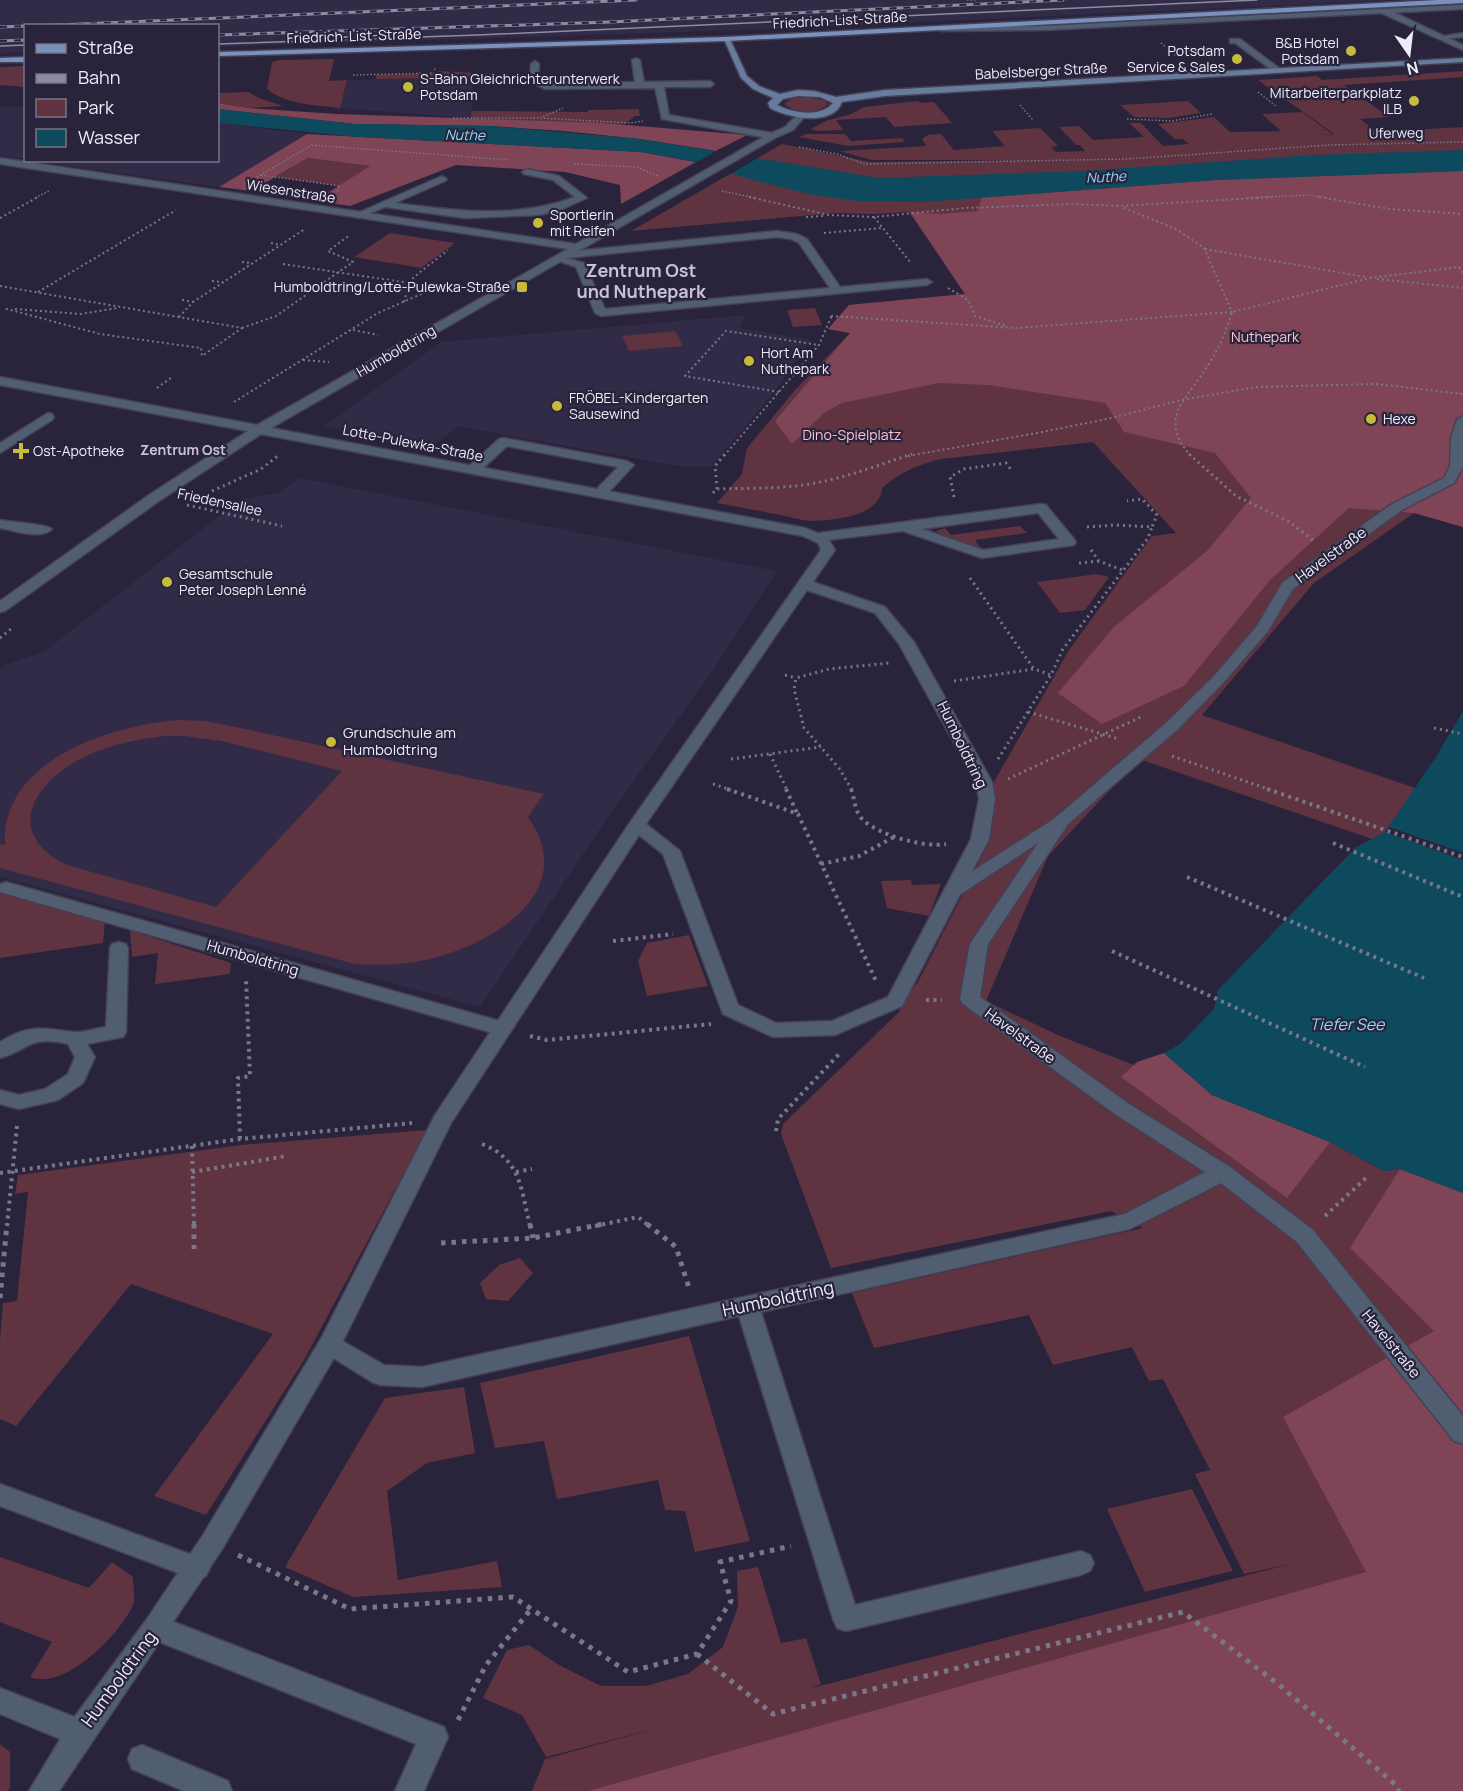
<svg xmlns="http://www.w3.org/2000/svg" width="1463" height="1791" viewBox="0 0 1463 1791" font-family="Manrope,sans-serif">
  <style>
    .built { fill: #312b48 }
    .green { fill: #5f3340; fill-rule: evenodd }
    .forest { fill: #7f4455 }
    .water { fill: #0d4a5d }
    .pier { fill: #29243b }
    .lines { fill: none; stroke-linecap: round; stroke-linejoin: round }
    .lane-casing { stroke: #454056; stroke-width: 3 }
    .street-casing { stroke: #454056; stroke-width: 3 }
    .secondary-casing { stroke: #454056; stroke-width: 3 }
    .primary-casing { stroke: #454056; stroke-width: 3 }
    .path-far4 { stroke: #7a778a; stroke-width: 1.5; stroke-dasharray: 1.5 2; stroke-linecap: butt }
    .path-far3 { stroke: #7a778a; stroke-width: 2; stroke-dasharray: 2 3; stroke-linecap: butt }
    .path-far2 { stroke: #7a778a; stroke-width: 3; stroke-dasharray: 2 4; stroke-linecap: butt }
    .path-far1 { stroke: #7a778a; stroke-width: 4; stroke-dasharray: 3 4.5; stroke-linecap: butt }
    .path { stroke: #7a778a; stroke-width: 5; stroke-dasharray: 4.5 6; stroke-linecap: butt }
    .lane { fill: #515e72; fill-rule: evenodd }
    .street { fill: #515e72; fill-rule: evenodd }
    .secondary { fill: #677b9c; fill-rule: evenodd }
    .primary { fill: #7892bd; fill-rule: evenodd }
    .tram { stroke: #908c9f; stroke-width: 1.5 }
    .rail-casing { stroke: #908c9f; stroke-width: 3 }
    .rail { stroke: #29243b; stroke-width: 2; stroke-dasharray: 7; stroke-linecap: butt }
    .poi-dot { fill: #c7bb3c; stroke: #29243b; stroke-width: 2 }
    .labels { text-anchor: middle; stroke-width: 4.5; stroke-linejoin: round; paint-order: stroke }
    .far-street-label { font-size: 14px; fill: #eeecfb; stroke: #29243b }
    .far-poi-label { font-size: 14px; fill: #eeecfb; stroke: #29243b; text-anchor: start }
    .far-water-label { font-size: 14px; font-style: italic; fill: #8bdbfc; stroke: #29243b }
    .far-park-label { font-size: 14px; fill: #fbc2d0; stroke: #29243b }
    .far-neighbourhood-label { font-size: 14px; font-weight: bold; fill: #c7c1df; stroke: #29243b }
    .street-label { font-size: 15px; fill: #eeecfb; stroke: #29243b }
    .poi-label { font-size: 15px; fill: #eeecfb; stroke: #29243b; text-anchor: start }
    .water-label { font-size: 16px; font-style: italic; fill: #8bdbfc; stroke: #29243b }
    .far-district-label { font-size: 18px; font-weight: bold; fill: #c7c1df; stroke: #29243b }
    .near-street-label { font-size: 18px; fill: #eeecfb; stroke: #29243b }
  </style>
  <rect width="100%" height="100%" fill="#29243b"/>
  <g class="built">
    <polygon points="0,0 1394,0 775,29 218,47 218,26 26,26 25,52 0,53"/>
    <polygon points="472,77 472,118 340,108 347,80"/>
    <polygon points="0,106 25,107 25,159 0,156"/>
    <polygon points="218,123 307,134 219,187 33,161 218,160"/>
    <polygon points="745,315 740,328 810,340 778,387 711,467 677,466 458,426 434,446 324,426 441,342"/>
    <polygon points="299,478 777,571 707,679 616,805 480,1007 0,877 0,669 5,665 45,651 241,499 279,493"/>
  </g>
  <g class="green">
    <path d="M334 59 329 81 347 80 340 108C315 105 287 105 267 89L272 62 279 60Z"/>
    <polygon points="25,66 25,87 0,85 0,67"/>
    <polygon points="438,71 495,74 494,77 376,79 376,75 438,73"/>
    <path d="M1463 71V77L1344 85 1389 117 1360 119 1377 132 1463 127V527L1414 513 1314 583 1202 715 1415 788 1385 832 1372 839 1139 759 1048 856 986 1001 1060 1036 1330 1142 1384 1171 1400 1169 1463 1193V1791H532L545 1759 658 1728 546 1757 522 1715 483 1698 507 1650 529 1645 559 1665 601 1686H646L688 1674 723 1647 738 1607 737 1571 758 1567 781 1643 806 1638 821 1684 812 1688 1290 1564 1244 1574 1195 1474 1210 1470 1163 1379 1149 1381 1132 1347 1053 1365 1029 1315 874 1348 852 1293 1143 1228 1111 1211 831 1268 781 1134 783 1124 900 1011 899 1005 918 982 986 848 992 824 990 789 1069 650 1152 536 1176 533 1093 442 941 459C918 465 900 472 882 488 881 516 835 520 813 521 803 521 791 517 781 515 760 511 738 507 717 503L742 474 747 448 795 390 850 333 828 329 849 305 965 294 909 212 874 214 836 213 631 231 782 144 871 162 1025 160H871L840 151 926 146 922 139 928 135 941 134 954 150 1005 146 992 131 1040 128 1058 146 1051 147 1056 152 1085 151 1080 145H1076L1059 127 1079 126 1093 140 1144 137 1129 123H1141L1163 146 1189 144 1183 139H1175L1158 124 1214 117 1230 132 1281 131 1262 114 1302 112 1332 134 1274 138 1334 134 1258 80 1317 76 1322 80Z"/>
    <polygon points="248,92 259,98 283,106 248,108 218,103 218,93"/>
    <path d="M805 97 824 100 828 104C818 114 795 113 784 104L792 98Z"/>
    <polygon points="918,101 920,103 934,102 952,123 894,127 886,117 836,120 843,130 817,131 811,129 828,120 849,115 864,107"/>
    <polygon points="1188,101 1201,113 1169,118 1134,117 1120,105"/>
    <polygon points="639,109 640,116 635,116 625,124 472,120 471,111 588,112 588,110"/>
    <polygon points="807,134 845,134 851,141 902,138 905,142 848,146 799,137"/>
    <polygon points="308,158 371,166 340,186 276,177"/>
    <polygon points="390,233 455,243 421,268 354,257"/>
    <polygon points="815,308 822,325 793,327 787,310"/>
    <polygon points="675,331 683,346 629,351 622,336"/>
    <polygon points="1020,526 1027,533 975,540 980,548 942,535 936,531 945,528 951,535"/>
    <polygon points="1097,574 1109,577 1085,610 1060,613 1037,582"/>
    <path d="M179 720 204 721 236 727 544 794 528 817C584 896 482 951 415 962 395 965 375 965 355 964L0 868V844L5 845C0 758 117 724 179 720ZM165 736H185L221 741 342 771 216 907 67 865C0 832 36 779 88 755 113 744 138 739 165 736Z"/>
    <polygon points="911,880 912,885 941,884 929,916 887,908 881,881"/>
    <polygon points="0,893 105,922 103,943 0,958"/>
    <polygon points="130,930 231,963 230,974 155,984 158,953 132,957"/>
    <polygon points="689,935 708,986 647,996 638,961 647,943"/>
    <polygon points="427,1130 304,1360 206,1515 154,1496 273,1334 131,1284 16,1426 0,1419 0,1341 3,1303 17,1301 28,1192 15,1194 18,1175 241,1145"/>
    <polygon points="520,1258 533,1273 508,1301 486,1299 480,1283 499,1265"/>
    <polygon points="689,1336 750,1541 695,1552 685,1511 665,1510 658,1480 557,1499 544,1441 495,1448 480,1383"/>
    <polygon points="464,1387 475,1453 427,1463 387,1491 398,1580 497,1561 502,1587 353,1597 285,1567 385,1398"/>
    <polygon points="1192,1489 1233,1571 1145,1592 1107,1509"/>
    <path d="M0 1557 89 1588 112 1562 133 1577C133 1585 136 1598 133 1605 120 1634 65 1691 30 1677L52 1642 0 1622Z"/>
    <polygon points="0,1744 10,1752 10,1788 8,1791 0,1791"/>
  </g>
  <g class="forest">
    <polygon points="218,103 248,108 337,114 603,123 747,135 716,151 640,139 563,131 490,126 355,124 218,109"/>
    <polygon points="307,134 641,152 696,162 621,204 620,185 565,172 456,165 350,206 269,194 281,186 329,192 370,166 308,158 251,191 219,187"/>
    <polygon points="1463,171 1463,527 1414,513 1349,508 1270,580 1184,686 1102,724 1058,693 1114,627 1208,550 1251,498 1215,453 1124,432 1105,403 988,385 939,383 842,403 824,413 792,444 775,421 850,333 828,329 849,305 965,294 910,212 939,214 978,211 981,198 1216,180"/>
    <polygon points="1164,1053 1212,1095 1330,1142 1287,1198 1121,1077 1137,1062"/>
    <polygon points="1400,1169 1463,1193 1463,1791 588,1791 1366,1572 1283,1417 1434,1331 1350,1248"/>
  </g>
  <g class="water">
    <polygon points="218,109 355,124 490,126 640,139 879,178 1083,171 1315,155 1463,150 1463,171 1216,180 923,202 857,201 809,194 749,179 696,162 641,152 359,137 218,123"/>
    <polygon points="1463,711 1463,1193 1400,1169 1384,1171 1330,1142 1212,1095 1164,1053 1180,1044 1214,1009 1218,990 1355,848 1385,832 1436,757"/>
  </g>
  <g class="pier">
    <polygon points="721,148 761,156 727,176 692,165"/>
    <polygon points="1389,827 1463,853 1463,860 1385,832"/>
  </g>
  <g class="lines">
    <g class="lane-casing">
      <g id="lane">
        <polygon points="1463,5 1463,9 1045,30 941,31 937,29 941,27 1045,26"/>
        <polygon points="1463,33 1463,37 1442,39 1438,37"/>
        <polygon points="1230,39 1240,39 1283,71 1276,73 1235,43 1230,43"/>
        <polygon points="636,58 640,60 644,82 710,81 714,84 710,87 664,87 669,115 772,133 777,136 772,139 662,119 655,88 545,89 530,82 531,64 535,61 539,64 538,81 546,83 635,82 632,60"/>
        <path d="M527 169 559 176 587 198 560 210 539 215 464 218 385 207 358 218 353 215 442 176 447 179 445 181 395 203C455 211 517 219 575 197L553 180 524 174 522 172Z"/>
        <path d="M777 231 797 234 807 239 840 287 927 279 932 282 927 285 601 316 595 313 576 267 553 259 561 256V253L565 252ZM777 237 791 239 799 243 830 288 605 309 584 263 566 258Z"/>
        <polygon points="1463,416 1463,467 1454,483 1402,510 1293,589 1268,631 1224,682 1178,729 1068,824 988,944 980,997 1129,1104 1230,1167 1313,1230 1463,1416 1463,1444 1454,1441 1297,1242 1221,1183 1130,1229 761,1312 855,1605 1081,1551 1090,1555 1094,1563 1090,1571 1081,1575 846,1631 837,1628 833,1619 739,1316 422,1387 380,1385 372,1382 322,1351 318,1344 322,1337 330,1334 384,1365 422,1367 1125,1214 1205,1172 1115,1114 963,1004 960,999 970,944 1038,843 958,896 946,896 943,892 946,888 1054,819 1166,723 1214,676 1257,626 1282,583 1392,504 1444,478 1450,466 1451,438 1457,420"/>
        <polygon points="504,438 627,461 634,465 605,496 600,497 593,493 618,467 507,446 479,472 469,472 467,469 469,466 499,439"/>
        <path d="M1041 504 1046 505 1074 539 1076 542 1074 545 982 558 903 531 819 541 812 537 819 533ZM1038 513 1059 539 983 550 922 529Z"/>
        <polygon points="6,882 507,1023 510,1028 507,1033 500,1035 0,892 0,884"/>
        <path d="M119 942 126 944 128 948 126 1032 123 1037 87 1044 95 1057 83 1083 58 1100 19 1109 0 1104V1090L19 1095 45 1089 68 1074 75 1057 68 1044C29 1035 31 1049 0 1058V1042C30 1024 41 1028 73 1032 84 1033 96 1028 106 1027L110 948 112 944Z"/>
        <polygon points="0,1484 206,1560 210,1568 206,1576 197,1580 0,1506"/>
        <polygon points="156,1615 444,1727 448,1737 424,1791 395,1791 416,1744 147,1637 143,1628 147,1619"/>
        <polygon points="0,1688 90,1723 94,1733 90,1743 80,1747 0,1714"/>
        <polygon points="142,1745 228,1781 232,1791 184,1791 132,1769 128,1759 132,1749"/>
      </g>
    </g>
    <g class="street-casing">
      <g id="street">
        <polygon points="1381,9 1387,9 1463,45 1463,50 1381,13"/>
        <path d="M800 112 807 114 793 130 775 138 271 428 805 528 827 537 835 550 813 582 885 607 914 642 992 782 995 799 989 839 902 1006 835 1035 773 1037 723 1014 663 854 639 835 451 1123 338 1351 221 1551 59 1791H29L70 1723 147 1619 203 1535 322 1337 435 1115 631 821 821 550 818 543 803 536 261 434 159 501 5 611 0 612V601L149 495 248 431 0 385V377L257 425 568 249 0 164V158L576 244 769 134 785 127ZM807 590 875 613 899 644 976 782 979 799 971 839 888 997 832 1021 776 1023 738 1005 680 851 646 824Z"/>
        <polygon points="48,413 52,414 54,417 52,420 0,453 0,443"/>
        <path d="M0 520C10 522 47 524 52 529 41 540 14 531 0 528Z"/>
      </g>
    </g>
    <g class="secondary-casing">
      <path id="secondary" d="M723 37H729L747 76 759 86 769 90 780 94 798 90 814 91 836 97 885 90 1463 58V62L885 96 842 102C833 127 788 118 770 108L768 103 773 98 753 89 741 78ZM798 96 820 97 833 103C820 118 793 113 777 105L783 99Z"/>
    </g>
    <g class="primary-casing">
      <g id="primary">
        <polygon points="1438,0 1463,0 1463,3 726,41 218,56 218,52 726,37"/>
        <polygon points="26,57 26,62 0,62 0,58"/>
      </g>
    </g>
    <g class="path-far4">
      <polyline points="967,0 977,0"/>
      <polyline points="1161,43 1176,56"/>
      <polyline points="353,75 434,73 435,68"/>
      <polyline points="472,78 494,77 494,83 497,83"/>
      <polyline points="1258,92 1277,107"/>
      <polyline points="1020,105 1033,120"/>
      <polyline points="543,117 563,108"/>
      <polyline points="453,118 539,118 630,123 643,121"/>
      <polyline points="1127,119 1172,121 1212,114"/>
      <polyline points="799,147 837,154 865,164 1127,159 1329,145 1463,142"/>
      <polyline points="574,164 636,167 658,176"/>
      <polyline points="261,175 340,186 337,191"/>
      <polyline points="257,177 312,145 510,160"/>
      <polyline points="722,191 755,198"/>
      <polyline points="35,198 49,191"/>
      <polyline points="1247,198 1307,195 1328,198"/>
    </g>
    <g class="path-far3">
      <polyline points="749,197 829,215 874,217 965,208 1072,204 1118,206 1273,197"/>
      <polyline points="1319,197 1390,209 1463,214"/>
      <polyline points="806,217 823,216"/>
      <polyline points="874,217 911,263"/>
      <polyline points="0,218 38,197"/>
      <polyline points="824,233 882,228"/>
      <polyline points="271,243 280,245"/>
      <polyline points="1205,249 1366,277"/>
      <polyline points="242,262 251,263"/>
      <polyline points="283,264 436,287"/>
      <polyline points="1377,279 1463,288"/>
      <polyline points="212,281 223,282"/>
      <polyline points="0,286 242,328 202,356 201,348 100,334 3,308"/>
      <polyline points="948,288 968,300 975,316 1006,326"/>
      <polyline points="38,292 176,210"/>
      <polyline points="182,300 193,302"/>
      <polyline points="404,302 409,283 414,277 448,250"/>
      <polyline points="15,309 81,314 117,308"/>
      <polyline points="831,316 1015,328 1232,312 1204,248 1176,229 1122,207"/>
      <polyline points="179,317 193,302 305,229"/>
      <polyline points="242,328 276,316 353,262 328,251 350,235"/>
      <polyline points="353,330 378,335"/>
      <polyline points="303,360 329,362"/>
      <polyline points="157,388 172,377"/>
      <polyline points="779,392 685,376 726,331 819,345"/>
      <polyline points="234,402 378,313 437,287 457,290"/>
      <polyline points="724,456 819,345 832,315"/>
      <polyline points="908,456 1037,433 1112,418 1181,400 1256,387 1376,384 1463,394"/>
      <path d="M1191 456C1156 418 1188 398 1207 367 1218 350 1226 332 1232 312L1370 278 1459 267 1463 273"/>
    </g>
    <g class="path-far2">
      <polyline points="1189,454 1236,496 1288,521 1314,541"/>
      <polyline points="717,489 715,466 725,454"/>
      <polyline points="212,491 261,469 279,455"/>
      <path d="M713 493 717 489C748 488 779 489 810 484 845 478 879 465 912 454"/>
      <polyline points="954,497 950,477 964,469 1006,463 1012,471"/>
      <polyline points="187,505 282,526"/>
      <polyline points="1087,527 1116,525 1152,527 1157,515 1142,499 1127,501"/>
      <polyline points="1091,550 1099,561 1122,570"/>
      <polyline points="1079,563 1099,561"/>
      <polyline points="970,578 1034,669"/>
      <polyline points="0,638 11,629"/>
      <polyline points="785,675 796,678"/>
      <polyline points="954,681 1034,669 1051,675"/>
      <polyline points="1028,712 1119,739"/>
      <polyline points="1434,728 1463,734"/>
      <polyline points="770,754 787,790"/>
      <polyline points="1172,756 1271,790"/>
      <polyline points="731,759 821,747"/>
      <polyline points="998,759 1051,675 1063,649 1148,538 1152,527"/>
      <polyline points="1008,779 1143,716"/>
      <polyline points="713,784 731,790"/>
      <polyline points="852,790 839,768 804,728 794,689 796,678 829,669 890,663"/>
    </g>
    <g class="path-far1">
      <polyline points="727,789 798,814 876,981"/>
      <polyline points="786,789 797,813"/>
      <path d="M851 789C855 799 854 810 862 819 878 835 924 848 946 844"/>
      <polyline points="1267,789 1463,857"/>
      <polyline points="1333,843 1463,897"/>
      <polyline points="821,864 859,856 894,837"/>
      <polyline points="1187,877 1424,978"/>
      <polyline points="613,941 673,934"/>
      <polyline points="1112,951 1365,1067"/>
      <polyline points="926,1000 942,1000"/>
      <polyline points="530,1036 547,1040 711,1024"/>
      <polyline points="776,1131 778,1119 841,1052"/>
      <polyline points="240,1139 238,1078 250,1076 246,979"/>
      <path d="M482 1144C521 1159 521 1189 530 1226"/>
      <polyline points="192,1146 194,1226"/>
      <polyline points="192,1172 286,1156"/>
      <polyline points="516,1172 532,1169"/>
      <polyline points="0,1173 240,1139 412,1123"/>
      <polyline points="1325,1216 1368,1176"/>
      <polyline points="7,1226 17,1126"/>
      <polyline points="595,1226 638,1217 649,1226"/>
    </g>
    <g class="path">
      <polyline points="194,1224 194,1249"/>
      <polyline points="530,1224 533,1238"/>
      <polyline points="647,1224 676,1247 690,1291"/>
      <polyline points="441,1243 533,1238 603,1224"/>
      <polyline points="0,1298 7,1224"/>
      <polyline points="238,1555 350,1609 513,1597 628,1672 697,1654 731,1601 720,1562 791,1546"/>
      <polyline points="697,1654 773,1714 1183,1612 1278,1684 1396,1785 1399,1791"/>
      <polyline points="458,1720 486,1665 531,1609"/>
    </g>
    <use href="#lane" class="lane"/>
    <use href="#street" class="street"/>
    <use href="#secondary" class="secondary"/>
    <use href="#primary" class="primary"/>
    <g class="tram">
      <polyline points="218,44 478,35 1257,0"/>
      <polyline points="0,46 26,45"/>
    </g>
    <g class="rail-casing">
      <g id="rail">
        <polyline points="34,26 636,0"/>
        <polyline points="0,27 26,26"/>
        <polyline points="218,35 610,22 1063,0"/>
        <polyline points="0,41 26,40"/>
      </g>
    </g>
    <use href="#rail" class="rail"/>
  </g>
  <g class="poi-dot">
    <circle cx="1351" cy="51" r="6"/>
    <circle cx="1237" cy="59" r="6"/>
    <circle cx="408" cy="87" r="6"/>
    <circle cx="1414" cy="101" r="6"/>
    <circle cx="538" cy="223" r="6"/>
    <rect x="516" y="281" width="12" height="12" rx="3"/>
    <circle cx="749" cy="361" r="6"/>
    <circle cx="557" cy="406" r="6"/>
    <circle cx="1371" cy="419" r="6"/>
    <path d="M18 442h6v6h6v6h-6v6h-6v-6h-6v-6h6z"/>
    <circle cx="167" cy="582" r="6"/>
    <circle cx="331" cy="742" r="6"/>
  </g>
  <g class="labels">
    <g class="far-street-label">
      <text transform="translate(840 20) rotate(-3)" y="5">Friedrich-List-Straße</text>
      <text transform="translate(354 36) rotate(-2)" y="5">Friedrich-List-Straße</text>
      <text transform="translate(1041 71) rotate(-3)" y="5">Babelsberger Straße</text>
      <text transform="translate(1396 133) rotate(-1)" y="5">Uferweg</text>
      <text transform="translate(291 191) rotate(9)" y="5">Wiesenstraße</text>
      <text transform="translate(396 351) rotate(-30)" y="5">Humboldtring</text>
      <text transform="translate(413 443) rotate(11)" y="5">Lotte-Pulewka-Straße</text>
      <text transform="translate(220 502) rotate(12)" y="5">Friedensallee</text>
    </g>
    <g class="far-poi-label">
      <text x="1339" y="48" text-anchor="end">B&amp;B Hotel<tspan x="1339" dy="16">Potsdam</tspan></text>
      <text x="1225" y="56" text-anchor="end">Potsdam<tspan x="1225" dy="16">Service &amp; Sales</tspan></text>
      <text x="420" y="84">S-Bahn Gleichrichterunterwerk<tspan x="420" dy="16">Potsdam</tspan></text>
      <text x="1402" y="98" text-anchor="end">Mitarbeiterparkplatz<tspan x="1402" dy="16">ILB</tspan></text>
      <text x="550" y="220">Sportlerin<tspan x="550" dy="16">mit Reifen</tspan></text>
      <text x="510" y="292" text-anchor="end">Humboldtring/Lotte-Pulewka-Straße</text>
      <text x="761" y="358">Hort Am<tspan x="761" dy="16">Nuthepark</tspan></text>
      <text x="569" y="403">FRÖBEL-Kindergarten<tspan x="569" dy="16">Sausewind</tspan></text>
      <text x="1383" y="424">Hexe</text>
      <text x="33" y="456">Ost-Apotheke</text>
      <text x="179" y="579">Gesamtschule<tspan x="179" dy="16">Peter Joseph Lenné</tspan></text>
    </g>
    <g class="far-water-label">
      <text transform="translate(465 135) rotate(1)" y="5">Nuthe</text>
      <text transform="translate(1106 177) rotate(-3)" y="5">Nuthe</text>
    </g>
    <g class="far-park-label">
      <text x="1265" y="342">Nuthepark</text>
      <text x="852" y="440">Dino-Spielplatz</text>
    </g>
    <g class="far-neighbourhood-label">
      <text x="183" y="455">Zentrum Ost</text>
    </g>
    <g class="street-label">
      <text transform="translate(1331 555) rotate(-36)" y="5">Havelstraße</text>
      <text transform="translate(962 745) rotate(64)" y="5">Humboldtring</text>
      <text transform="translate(253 958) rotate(16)" y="5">Humboldtring</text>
      <text transform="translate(1020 1036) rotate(36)" y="5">Havelstraße</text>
      <text transform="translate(1391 1344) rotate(51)" y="5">Havelstraße</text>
    </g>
    <g class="poi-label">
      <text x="343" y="738">Grundschule am<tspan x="343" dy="17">Humboldtring</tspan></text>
    </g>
    <g class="water-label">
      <text x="1347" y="1030">Tiefer See</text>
    </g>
    <g class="far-district-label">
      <text x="641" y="277">Zentrum Ost<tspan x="641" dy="21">und Nuthepark</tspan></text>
    </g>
    <g class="near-street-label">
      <text transform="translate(778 1299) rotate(-12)" y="6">Humboldtring</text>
      <text transform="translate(119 1679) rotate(-54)" y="6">Humboldtring</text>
    </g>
  </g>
  <rect x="24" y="24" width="195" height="138" fill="#29243b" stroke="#787488" stroke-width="1.5"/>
  <rect x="36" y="44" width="30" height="9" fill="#7892bd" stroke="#787488" stroke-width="1.5"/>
  <text x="78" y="54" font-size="18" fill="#eeecfb">Straße</text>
  <rect x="36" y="74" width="30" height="9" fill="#908c9f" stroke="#787488" stroke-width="1.5"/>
  <text x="78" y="84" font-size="18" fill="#eeecfb">Bahn</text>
  <rect x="36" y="99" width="30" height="18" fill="#5f3340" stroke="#787488" stroke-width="1.5"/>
  <text x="78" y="114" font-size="18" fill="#eeecfb">Park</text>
  <rect x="36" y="129" width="30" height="18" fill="#0d4a5d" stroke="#787488" stroke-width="1.5"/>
  <text x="78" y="144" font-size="18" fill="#eeecfb">Wasser</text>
  <g transform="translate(1409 54) rotate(166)" stroke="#29243b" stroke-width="4.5" paint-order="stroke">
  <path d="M0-4.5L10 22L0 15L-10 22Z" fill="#eeecfb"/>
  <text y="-9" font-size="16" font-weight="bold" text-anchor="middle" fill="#eeecfb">N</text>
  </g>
</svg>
